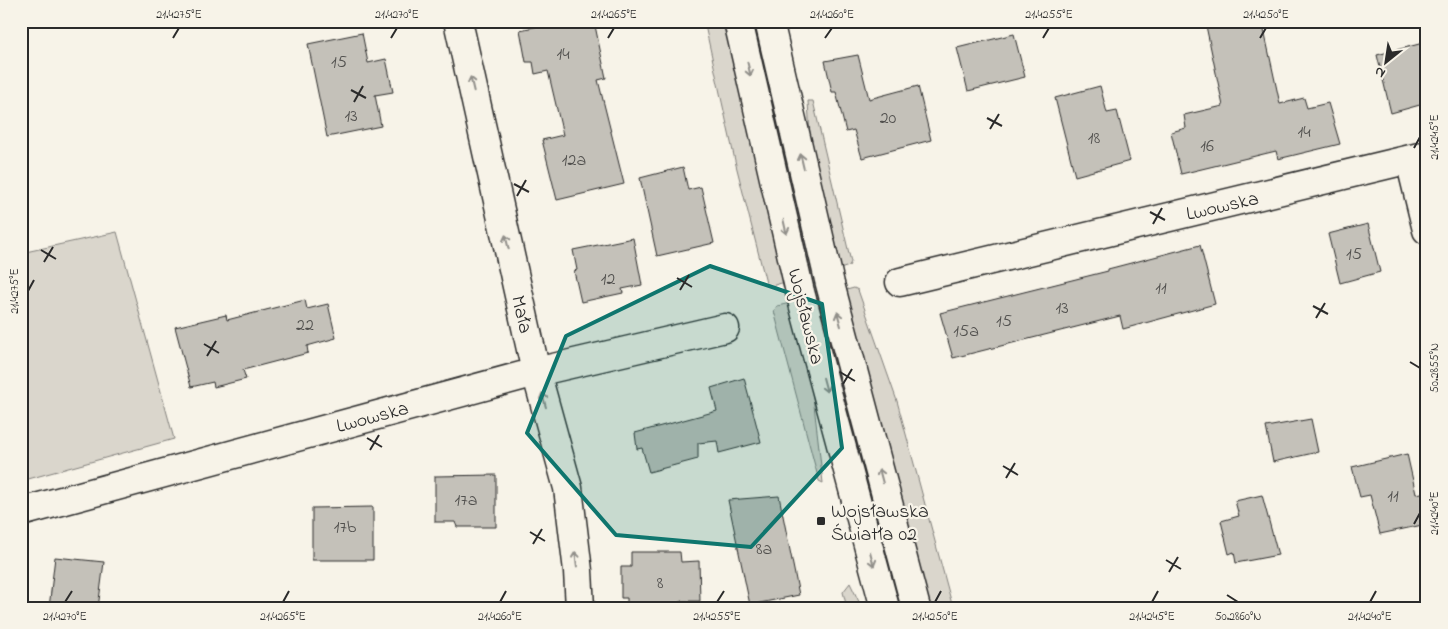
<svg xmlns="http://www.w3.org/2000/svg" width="1448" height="629" viewBox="0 0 1448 629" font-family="'Indie Flower',sans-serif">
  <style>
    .green { fill: #dad6cc; stroke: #82807c }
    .building { fill: #c4c1b9; stroke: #2b2b2b }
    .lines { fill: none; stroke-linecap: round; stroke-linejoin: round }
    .street-casing { stroke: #2b2b2b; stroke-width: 31 }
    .secondary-casing { stroke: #2b2b2b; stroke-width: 31 }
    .street { stroke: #f7f3e8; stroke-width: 28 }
    .secondary { stroke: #f7f3e8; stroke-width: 28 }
    .oneway { stroke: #918f8a }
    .marked { fill: #0f766e; fill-opacity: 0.2; stroke: #0f766e; stroke-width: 4; stroke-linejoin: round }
    .ticks { fill: none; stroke: #2b2b2b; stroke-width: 2 }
    .poi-dot { fill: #2b2b2b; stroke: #f7f3e8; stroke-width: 2 }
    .labels { text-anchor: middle; stroke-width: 4.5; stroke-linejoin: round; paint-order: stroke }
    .number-label { font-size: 18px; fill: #51504e }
    .street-label { font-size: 20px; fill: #2b2b2b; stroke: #f7f3e8 }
    .poi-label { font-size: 20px; fill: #2b2b2b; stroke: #f7f3e8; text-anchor: start }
    .neatline { fill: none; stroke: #2b2b2b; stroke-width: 2 }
    .ticks-label { font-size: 12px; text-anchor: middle; fill: #2b2b2b }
  </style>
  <rect width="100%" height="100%" fill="#f7f3e8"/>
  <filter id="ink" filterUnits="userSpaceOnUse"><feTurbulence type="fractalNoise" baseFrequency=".02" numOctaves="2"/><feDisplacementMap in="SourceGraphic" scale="10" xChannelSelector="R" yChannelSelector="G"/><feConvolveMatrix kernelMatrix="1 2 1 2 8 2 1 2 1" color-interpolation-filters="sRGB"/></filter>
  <g filter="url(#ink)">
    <g class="green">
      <polygon points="704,21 725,21 767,212 785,282 771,286 766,283 736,165"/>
      <polygon points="808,101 813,101 851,262 849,266 837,270 812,170"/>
      <polygon points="117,232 174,439 21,481 21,253"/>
      <polygon points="854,288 858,290 897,401 953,608 928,608 843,291"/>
      <polygon points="791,303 811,379 823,483 819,481 774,311 777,306"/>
      <polygon points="850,583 862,608 847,608 843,592"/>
    </g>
    <g class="building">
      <polygon points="538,21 594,21 606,78 598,80 624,184 557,200 542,140 563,135 548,71 535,74 533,62 526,62 520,30 539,26"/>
      <polygon points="1205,21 1262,21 1280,104 1304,98 1307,108 1328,103 1340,144 1278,159 1276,151 1181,174 1171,132 1186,128 1184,115 1223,106"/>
      <polygon points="362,33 368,63 386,59 393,92 375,95 381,126 327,137 308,44"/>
      <polygon points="1014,34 1025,77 968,91 957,48"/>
      <polygon points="1427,42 1427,103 1391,113 1377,55"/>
      <polygon points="858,55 869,99 918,86 931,140 862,158 854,130 846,132 836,92 832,92 825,61"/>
      <polygon points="1100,86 1107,113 1117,111 1130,161 1075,176 1055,98"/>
      <polygon points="683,167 688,190 701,187 714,243 657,256 640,178"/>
      <polygon points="1368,224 1380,272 1340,283 1328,234"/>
      <polygon points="633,238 642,285 622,289 623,293 581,302 574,271 577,270 573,250"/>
      <polygon points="1200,245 1215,304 1123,329 1120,316 953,358 940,313 1108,271 1108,269"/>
      <polygon points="305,300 307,309 328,304 336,338 307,346 308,353 243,370 246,379 214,387 213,382 191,387 175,327 226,315 227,320"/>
      <polygon points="744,378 761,442 719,453 717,441 698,443 698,459 649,472 642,448 637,449 635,433 717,411 711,388"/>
      <polygon points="1311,419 1318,452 1273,462 1266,427"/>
      <polygon points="1407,454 1416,494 1427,492 1427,524 1380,534 1370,495 1360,497 1352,467"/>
      <polygon points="496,475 496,527 457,527 455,522 435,522 435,476"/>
      <polygon points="1262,495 1278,555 1236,563 1234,552 1229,554 1221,521 1239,516 1235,501"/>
      <polygon points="779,496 799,595 750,605 728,500"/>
      <polygon points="373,507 373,560 312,560 312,508"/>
      <polygon points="631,552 680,552 681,562 699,561 700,601 681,601 681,608 627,608 627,598 621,598 621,567 631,567"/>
      <polygon points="55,557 104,562 98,608 49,608"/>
    </g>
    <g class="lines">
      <g class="street-casing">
        <g id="street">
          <polyline points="458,21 536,372 568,488 578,571 580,608"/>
          <polyline points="1410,160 1427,230"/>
          <polyline points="900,282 1427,155"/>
          <polyline points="21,512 536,372 725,328"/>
        </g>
      </g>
      <g class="secondary-casing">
        <g id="secondary">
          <polyline points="738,21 800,292 885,608"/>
          <polyline points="769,21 830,284 916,608"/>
        </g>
      </g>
      <use href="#street" class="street"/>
      <use href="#secondary" class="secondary"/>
    </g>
    <defs><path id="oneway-shaft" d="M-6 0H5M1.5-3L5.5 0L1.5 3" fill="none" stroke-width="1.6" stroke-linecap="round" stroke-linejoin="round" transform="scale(1.25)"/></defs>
    <g class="oneway">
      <use href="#oneway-shaft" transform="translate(749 69) rotate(77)"/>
      <use href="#oneway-shaft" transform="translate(472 84) rotate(-103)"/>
      <use href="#oneway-shaft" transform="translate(802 161) rotate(-103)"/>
      <use href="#oneway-shaft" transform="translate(785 227) rotate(77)"/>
      <use href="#oneway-shaft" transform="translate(507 242) rotate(-103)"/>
      <use href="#oneway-shaft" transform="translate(839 319) rotate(-105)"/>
      <use href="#oneway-shaft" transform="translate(825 385) rotate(75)"/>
      <use href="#oneway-shaft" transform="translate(544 400) rotate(-105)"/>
      <use href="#oneway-shaft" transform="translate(881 476) rotate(-105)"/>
      <use href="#oneway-shaft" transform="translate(576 559) rotate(-97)"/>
      <use href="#oneway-shaft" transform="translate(872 559) rotate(75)"/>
    </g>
  </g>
  <path class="marked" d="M710 266 822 304 842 448 751 547 616 535 527 433 566 336Z"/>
  <path class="ticks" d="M173 38 179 28M391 38 397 28M608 38 614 28M825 38 832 28M1043 38 1049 28M1260 38 1266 28M351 90 366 98M354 102 363 86M987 118 1002 126M990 129 999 114M1414 148 1420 137M514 184 529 192M517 196 526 180M1150 212 1165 220M1153 224 1162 208M41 250 56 259M44 262 53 247M677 278 692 287M680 290 689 275M28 291 34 280M1313 306 1328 314M1316 318 1325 303M204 344 219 353M207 356 216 341M1410 362 1420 368M840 372 855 381M843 384 852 369M367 438 382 447M370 450 379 435M1003 466 1018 475M1006 478 1015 463M1414 524 1420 513M530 532 545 541M533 544 542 529M1166 560 1181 569M1169 572 1178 557M1227 595 1238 602M65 602 72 591M283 602 289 591M500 602 506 591M717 602 724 591M935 602 941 591M1152 602 1158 591M1370 602 1376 591"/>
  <rect class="poi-dot" x="816" y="516" width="10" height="10" rx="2.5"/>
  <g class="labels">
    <g class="number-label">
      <text x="563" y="59">14</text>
      <text x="339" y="67">15</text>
      <text x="351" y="121">13</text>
      <text x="888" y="123">20</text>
      <text x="1304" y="137">14</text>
      <text x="1094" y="143">18</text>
      <text x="1207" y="151">16</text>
      <text x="574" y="165">12a</text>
      <text x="1354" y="259">15</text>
      <text x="608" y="284">12</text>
      <text x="1161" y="293">11</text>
      <text x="1062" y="313">13</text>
      <text x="1004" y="326">15</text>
      <text x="305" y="330">22</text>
      <text x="966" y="336">15a</text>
      <text x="1393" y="501">11</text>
      <text x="466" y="505">17a</text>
      <text x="345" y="532">17b</text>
      <text x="764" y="554">8a</text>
      <text x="660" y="588">8</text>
    </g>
    <g class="street-label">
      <text transform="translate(1222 205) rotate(-13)" y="7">Lwowska</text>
      <text transform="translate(523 314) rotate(77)" y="7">Mała</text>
      <text transform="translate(807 316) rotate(76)" y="7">Wojsławska</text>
      <text transform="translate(372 416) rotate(-15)" y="7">Lwowska</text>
    </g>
    <g class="poi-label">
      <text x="831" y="517">Wojsławska<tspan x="831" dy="23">Światła 02</tspan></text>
    </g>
  </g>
  <rect width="1448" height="629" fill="none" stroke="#f7f3e8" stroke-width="55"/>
  <g transform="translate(1386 62) rotate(210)" stroke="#f7f3e8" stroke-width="4" paint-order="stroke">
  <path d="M0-4L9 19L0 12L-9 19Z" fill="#2b2b2b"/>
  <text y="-8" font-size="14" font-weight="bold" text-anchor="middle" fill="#2b2b2b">N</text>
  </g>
  <rect x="28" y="28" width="1392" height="574" class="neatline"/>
  <g class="ticks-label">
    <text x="179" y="18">21.4275°E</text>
    <text x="397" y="18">21.4270°E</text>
    <text x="614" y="18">21.4265°E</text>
    <text x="832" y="18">21.4260°E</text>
    <text x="1049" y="18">21.4255°E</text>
    <text x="1266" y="18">21.4250°E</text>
    <text transform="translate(1434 137) rotate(-90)" y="4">21.4245°E</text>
    <text transform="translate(14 291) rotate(-90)" y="4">21.4275°E</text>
    <text transform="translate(1434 368) rotate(-90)" y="4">50.2855°N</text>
    <text transform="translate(1434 513) rotate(-90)" y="4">21.4240°E</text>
    <text x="65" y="620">21.4270°E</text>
    <text x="283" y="620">21.4265°E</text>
    <text x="500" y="620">21.4260°E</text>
    <text x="717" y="620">21.4255°E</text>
    <text x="935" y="620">21.4250°E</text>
    <text x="1152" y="620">21.4245°E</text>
    <text x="1238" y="620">50.2860°N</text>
    <text x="1370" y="620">21.4240°E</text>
  </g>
</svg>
